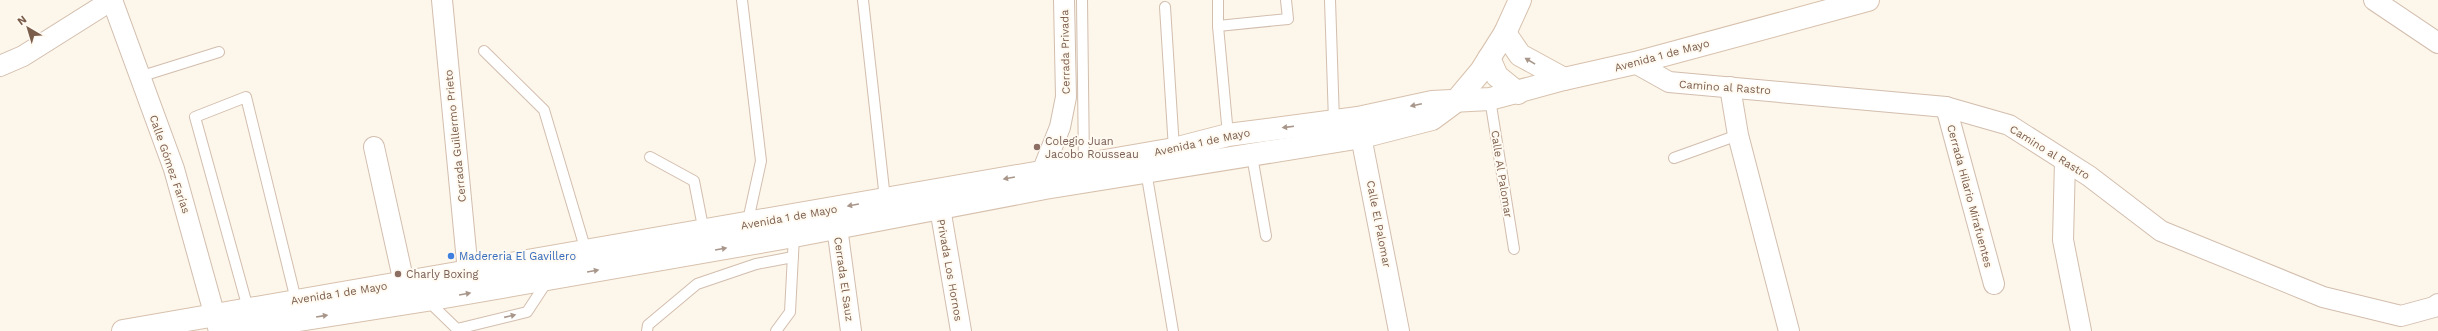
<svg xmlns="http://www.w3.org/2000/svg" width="2438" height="331" viewBox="0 0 2438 331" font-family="'Work Sans',sans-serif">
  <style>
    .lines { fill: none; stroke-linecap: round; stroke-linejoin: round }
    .lane-casing { stroke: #d2beae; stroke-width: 12 }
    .street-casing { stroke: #d2beae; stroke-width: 22 }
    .secondary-casing { stroke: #d7c1ad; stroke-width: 24 }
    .lane { stroke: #fff; stroke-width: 10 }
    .street { stroke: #fff; stroke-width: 20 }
    .secondary { stroke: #fff; stroke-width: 22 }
    .oneway { fill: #a9968a }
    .education-dot { fill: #8d6e63; stroke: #fffaf1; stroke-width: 1.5 }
    .shop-dot { fill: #3f7fe0; stroke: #fffaf1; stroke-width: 1.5 }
    .labels { text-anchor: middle; stroke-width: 4; stroke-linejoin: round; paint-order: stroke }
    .street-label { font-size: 11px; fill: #7b5d4b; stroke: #fffaf1 }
    .education-label { font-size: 11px; fill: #785e54; stroke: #fffaf1; text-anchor: start }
    .shop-label { font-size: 11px; fill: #366cbe; stroke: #fffaf1; text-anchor: start }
  </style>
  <rect width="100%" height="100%" fill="#fdf6ea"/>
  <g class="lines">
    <g class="lane-casing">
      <g id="lane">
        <polyline points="742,0 761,161 747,225"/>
        <polyline points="863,0 885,199"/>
        <polyline points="1082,0 1084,165"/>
        <polyline points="1218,0 1218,26 1228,135"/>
        <polyline points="1330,0 1334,121"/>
        <polyline points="1165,7 1174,149"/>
        <polyline points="1218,26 1288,19 1286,0"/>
        <polyline points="484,51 544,110 586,251"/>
        <polyline points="139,77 219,52"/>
        <polyline points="1490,99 1514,249"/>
        <polyline points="1252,156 1266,236"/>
        <polyline points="650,157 694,181 704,232"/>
        <polyline points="1674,158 1738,135"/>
        <polyline points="1146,171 1173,331"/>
        <polyline points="427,300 457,329 527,312 548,280"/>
        <polyline points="249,312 195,117 246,97 296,300"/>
        <polyline points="647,331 648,325 697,284 756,264 793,257"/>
        <polyline points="776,331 790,312 794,236"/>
      </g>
    </g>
    <g class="street-casing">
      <g id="street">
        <polyline points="112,0 174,169 219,331"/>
        <polyline points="442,0 468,272"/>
        <polyline points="2374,0 2438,43"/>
        <polyline points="1635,63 1669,82 1946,107 2009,125 2089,176 2161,231 2323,297 2401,316 2434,307 2438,304"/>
        <polyline points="0,66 23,56 112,0"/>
        <polyline points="1730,87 1738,135 1789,331"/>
        <polyline points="1946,107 1994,284"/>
        <polyline points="1358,121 1399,331"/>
        <polyline points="374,147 404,283"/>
        <polyline points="2065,161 2063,240 2081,331"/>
        <polyline points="1042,172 1060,127 1066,97 1064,0"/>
        <polyline points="940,208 961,331"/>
        <polyline points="837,227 851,331"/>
      </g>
    </g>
    <g class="secondary-casing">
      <g id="secondary">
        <polyline points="1505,33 1520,55 1564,79"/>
        <polyline points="1489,58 1497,76 1518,93"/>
        <polyline points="123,331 1174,149 1228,135 1358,118 1432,102 1490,99 1564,79 1635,63 1868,0"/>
        <polyline points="228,331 427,300 794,236 1045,188 1362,137 1432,119 1455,102 1481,71 1505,33 1520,0"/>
      </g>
    </g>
    <use href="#lane" class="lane"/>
    <use href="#street" class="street"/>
    <use href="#secondary" class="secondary"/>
  </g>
  <defs><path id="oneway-solid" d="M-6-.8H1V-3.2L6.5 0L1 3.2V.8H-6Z"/></defs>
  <g class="oneway">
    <use href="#oneway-solid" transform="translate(1530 61) rotate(-149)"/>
    <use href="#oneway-solid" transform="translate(1416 105) rotate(168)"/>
    <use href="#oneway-solid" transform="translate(1288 127) rotate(173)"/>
    <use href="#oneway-solid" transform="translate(1009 178) rotate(170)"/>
    <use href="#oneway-solid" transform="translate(853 205) rotate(170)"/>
    <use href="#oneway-solid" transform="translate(721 249) rotate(-10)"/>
    <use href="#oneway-solid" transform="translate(593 271) rotate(-10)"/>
    <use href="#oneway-solid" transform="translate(465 294) rotate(-10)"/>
    <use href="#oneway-solid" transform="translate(322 316) rotate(-9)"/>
    <use href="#oneway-solid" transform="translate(510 316) rotate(-13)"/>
  </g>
  <g class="education-dot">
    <circle cx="1037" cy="147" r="4"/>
    <circle cx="398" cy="274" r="4"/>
  </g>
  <circle class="shop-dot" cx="451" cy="256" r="4"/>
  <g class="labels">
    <g class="street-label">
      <text transform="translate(1065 52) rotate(-91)" y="4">Cerrada Privada</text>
      <text transform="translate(1662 55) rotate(-15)" y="4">Avenida 1 de Mayo</text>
      <text transform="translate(1725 87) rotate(4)" y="4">Camino al Rastro</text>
      <text transform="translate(455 136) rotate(-96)" y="4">Cerrada Guillermo Prieto</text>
      <text transform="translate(1202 142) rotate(-12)" y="4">Avenida 1 de Mayo</text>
      <text transform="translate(2050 152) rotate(32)" y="4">Camino al Rastro</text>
      <text transform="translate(170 164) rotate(71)" y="4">Calle Gómez Farías</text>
      <text transform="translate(1502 174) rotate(81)" y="4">Calle Al Palomar</text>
      <text transform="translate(1970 196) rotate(75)" y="4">Cerrada Hilario Mirafuentes</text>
      <text transform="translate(789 217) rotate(-10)" y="4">Avenida 1 de Mayo</text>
      <text transform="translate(1379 224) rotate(79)" y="4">Calle El Palomar</text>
      <text transform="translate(950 270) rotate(80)" y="4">Privada Los Hornos</text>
      <text transform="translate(844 279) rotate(82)" y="4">Cerrada El Sauz</text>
      <text transform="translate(339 293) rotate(-9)" y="4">Avenida 1 de Mayo</text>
    </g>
    <g class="education-label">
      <text x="1045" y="145">Colegio Juan<tspan x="1045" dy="13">Jacobo Rousseau</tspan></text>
      <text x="406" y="278">Charly Boxing</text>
    </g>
    <g class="shop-label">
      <text x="459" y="260">Madereria El Gavillero</text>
    </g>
  </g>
  <g transform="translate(28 28) rotate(322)" stroke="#fffaf1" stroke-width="3" paint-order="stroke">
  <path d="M0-3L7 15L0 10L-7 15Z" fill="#7b5d4b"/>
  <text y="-6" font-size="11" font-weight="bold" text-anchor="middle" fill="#7b5d4b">N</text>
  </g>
</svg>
